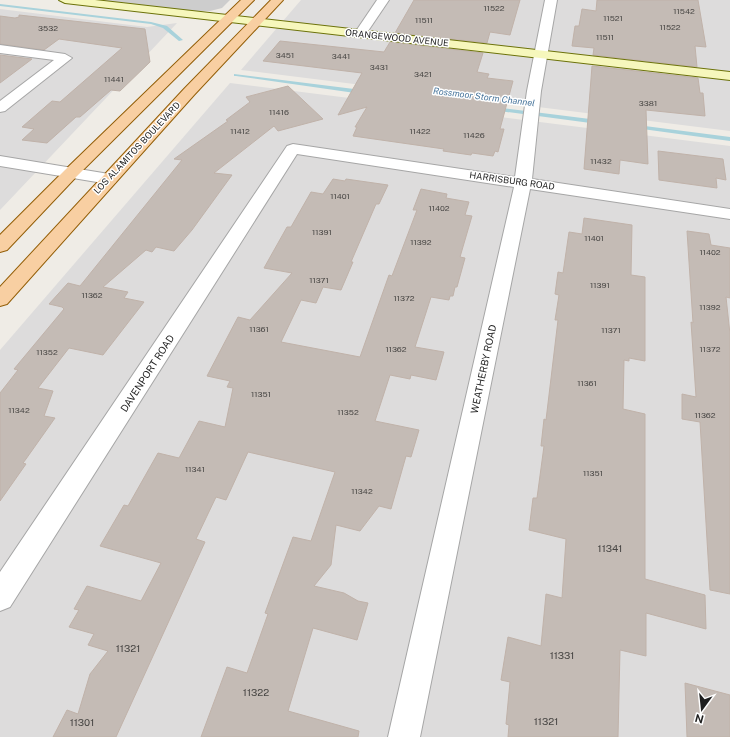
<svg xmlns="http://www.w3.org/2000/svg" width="730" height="737" viewBox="0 0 730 737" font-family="'Public Sans',sans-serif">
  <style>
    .residential { fill: #dddcdc }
    .religious { fill: #cdcdcd }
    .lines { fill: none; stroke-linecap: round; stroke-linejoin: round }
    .stream { fill: #a8d2db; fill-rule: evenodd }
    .building { fill: #c4bbb5; stroke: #c0b2a9 }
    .street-casing { stroke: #a6a6a6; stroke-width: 2 }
    .secondary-casing { stroke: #6c720a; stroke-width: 2 }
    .primary-casing { stroke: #935e07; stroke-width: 2 }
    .street { fill: #fff; fill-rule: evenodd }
    .secondary { fill: #f6f7bc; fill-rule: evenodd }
    .primary { fill: #f8cfa2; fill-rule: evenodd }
    .labels { text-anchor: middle; stroke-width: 3; stroke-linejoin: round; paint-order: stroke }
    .number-label { font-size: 8px; fill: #484644 }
    .far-street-label { font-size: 9px; fill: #1f1f1f; stroke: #fff }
    .far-water-label { font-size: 9px; font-style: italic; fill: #49769c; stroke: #fff }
    .street-label { font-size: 10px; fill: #1f1f1f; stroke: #fff }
    .near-number-label { font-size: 10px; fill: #484644 }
  </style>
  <rect width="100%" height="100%" fill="#efece6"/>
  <g class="residential">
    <polygon points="301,0 730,0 730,131 241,70"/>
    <polygon points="0,9 147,27 177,23 0,210"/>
    <polygon points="230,83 730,146 730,737 0,737 0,350"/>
  </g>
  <polygon class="religious" points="100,0 230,0 222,8 210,11 195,11"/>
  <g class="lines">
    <g class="stream">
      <polygon points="0,4 151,22 167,26 183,40 179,41 163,28 151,24 0,6"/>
      <polygon points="234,74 362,90 365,92 362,94 236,76 234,76"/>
      <polygon points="494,107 598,120 601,122 598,124 492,110 492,108"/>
      <polygon points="637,125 730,137 730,141 635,128 634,127"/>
    </g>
  </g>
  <g class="building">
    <polygon points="414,0 520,0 510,35 490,32 487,43 395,33"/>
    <polygon points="597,0 698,0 706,47 695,46 697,67 593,55 594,48 572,46 575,26 579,26 582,9 596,11"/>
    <polygon points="19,15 145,29 150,62 120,91 111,90 80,117 76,117 47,143 22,140 34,129 22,127 52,101 60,102 122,48 59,39 44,50 0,44 0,16 15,18 19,17"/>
    <polygon points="280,41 384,52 390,42 483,53 477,72 489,74 487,78 513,81 500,129 504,129 498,152 495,151 493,156 472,153 471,155 443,151 444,149 353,136 357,127 355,127 367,107 338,115 362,73 263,61"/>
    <polygon points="0,55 32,59 0,83"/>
    <polygon points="592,66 698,78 700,93 703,93 705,116 646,110 648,164 620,160 619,174 584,169"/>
    <polygon points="288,86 323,119 278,131 274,126 214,173 232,175 192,230 174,251 156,247 152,252 146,250 103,287 128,292 124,298 144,302 103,355 69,348 38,388 53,391 44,416 55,418 26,459 23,463 26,464 0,501 0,393 18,370 14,369 64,309 62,307 49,304 68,283 80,286 182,160 174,159 228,121 226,120 250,102 246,97"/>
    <polygon points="658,151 723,159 726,180 716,178 717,188 659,180"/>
    <polygon points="333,179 345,181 346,179 388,185 379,204 376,204 351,262 353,262 341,290 323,287 316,303 301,300 281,342 360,357 389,275 392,276 417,210 413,210 421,189 447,194 446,198 469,202 465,215 472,216 460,257 465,258 457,287 455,287 453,296 450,296 449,300 431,297 415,347 444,352 436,380 411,375 410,379 390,375 375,421 419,430 411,457 406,456 391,509 379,506 360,531 336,525 331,565 314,586 344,593 358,601 368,603 357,640 313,628 288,711 359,731 358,737 201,737 227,667 247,673 268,614 265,613 293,537 311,541 335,472 248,452 226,500 216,497 196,539 205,542 116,737 53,737 67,710 78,714 90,674 108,651 88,645 94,634 69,627 79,610 74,609 87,586 141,601 161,563 100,546 124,505 128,506 158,453 179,458 199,421 225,427 233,388 227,387 230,381 207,376 238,317 250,320 292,273 264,268 287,227 291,227 311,192 323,194"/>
    <polygon points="584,218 632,225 631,275 645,277 645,361 629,358 629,361 624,360 623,409 645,414 645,579 705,595 706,629 646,613 646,656 620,650 618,737 508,737 509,725 506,724 510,682 501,680 508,637 541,646 546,594 562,598 566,539 529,530 533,498 537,498 544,446 541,446 544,419 546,420 558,320 555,320 559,295 555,294 558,272 563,273 569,232 582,234"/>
    <polygon points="687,231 709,234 711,245 730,248 730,298 726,297 730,334 730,594 710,590 700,422 682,419 682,394 696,397 691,322 693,323"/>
    <polygon points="685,683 730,695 730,737 687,737"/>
  </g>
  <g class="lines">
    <g class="street-casing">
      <g id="street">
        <polygon points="377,0 389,0 364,37 356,37 354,34"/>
        <polygon points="545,0 557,0 541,91 532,179 730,209 730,219 530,189 420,737 388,737 514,187 297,154 10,607 0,611 0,572 287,146 293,144 515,177 527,91"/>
        <polygon points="0,45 65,54 72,58 5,111 0,112 0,101 54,60 0,53"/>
        <polygon points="0,156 109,174 115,175 117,179 115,183 109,184 0,166"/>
      </g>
    </g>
    <g class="secondary-casing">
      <polygon id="secondary" points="59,0 95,0 730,72 730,80 65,3"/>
    </g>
    <g class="primary-casing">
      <g id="primary">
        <polygon points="241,0 254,0 77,176 7,250 0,252 0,235 65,170"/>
        <polygon points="271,0 283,0 194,95 7,304 0,306 0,287 184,89"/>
      </g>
    </g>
    <use href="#street" class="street"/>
    <use href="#secondary" class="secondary"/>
    <use href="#primary" class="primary"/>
  </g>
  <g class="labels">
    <g class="number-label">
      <text x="494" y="11">11522</text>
      <text x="684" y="14">11542</text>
      <text x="613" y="21">11521</text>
      <text x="424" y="23">11511</text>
      <text x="670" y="30">11522</text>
      <text x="48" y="31">3532</text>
      <text x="605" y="40">11511</text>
      <text x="285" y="58">3451</text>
      <text x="341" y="59">3441</text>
      <text x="379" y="70">3431</text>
      <text x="423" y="77">3421</text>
      <text x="114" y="82">11441</text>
      <text x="648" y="106">3381</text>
      <text x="279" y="115">11416</text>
      <text x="240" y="134">11412</text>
      <text x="420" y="134">11422</text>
      <text x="474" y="138">11426</text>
      <text x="601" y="164">11432</text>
      <text x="340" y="199">11401</text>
      <text x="439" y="211">11402</text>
      <text x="322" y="235">11391</text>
      <text x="594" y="241">11401</text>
      <text x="421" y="245">11392</text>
      <text x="710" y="255">11402</text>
      <text x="319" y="283">11371</text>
      <text x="600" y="288">11391</text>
      <text x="92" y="298">11362</text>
      <text x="404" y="301">11372</text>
      <text x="710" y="310">11392</text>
      <text x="259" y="332">11361</text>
      <text x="611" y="333">11371</text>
      <text x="396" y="352">11362</text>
      <text x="710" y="352">11372</text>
      <text x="47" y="355">11352</text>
      <text x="587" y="386">11361</text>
      <text x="261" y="397">11351</text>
      <text x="19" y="413">11342</text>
      <text x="348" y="415">11352</text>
      <text x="705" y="418">11362</text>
      <text x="195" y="472">11341</text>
      <text x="593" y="476">11351</text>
      <text x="362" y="494">11342</text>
    </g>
    <g class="far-street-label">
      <text transform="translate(397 38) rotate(6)" y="3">ORANGEWOOD AVENUE</text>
      <text transform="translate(137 148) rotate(-47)" y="3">LOS ALAMITOS BOULEVARD</text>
      <text transform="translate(512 181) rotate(8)" y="3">HARRISBURG ROAD</text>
    </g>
    <g class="far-water-label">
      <text transform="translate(484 97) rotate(7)" y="3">Rossmoor Storm Channel</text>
    </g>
    <g class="street-label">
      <text transform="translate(483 369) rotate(-78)" y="4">WEATHERBY ROAD</text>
      <text transform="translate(147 373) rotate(-57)" y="4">DAVENPORT ROAD</text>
    </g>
    <g class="near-number-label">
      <text x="610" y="552">11341</text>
      <text x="128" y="652">11321</text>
      <text x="562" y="659">11331</text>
      <text x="256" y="696">11322</text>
      <text x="546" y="725">11321</text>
      <text x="82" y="726">11301</text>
    </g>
  </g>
  <g transform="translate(702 709) rotate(195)" stroke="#ffffff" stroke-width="3" paint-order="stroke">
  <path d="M0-3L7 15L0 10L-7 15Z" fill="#1f1f1f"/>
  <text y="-6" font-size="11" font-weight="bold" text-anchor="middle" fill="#1f1f1f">N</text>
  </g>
</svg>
